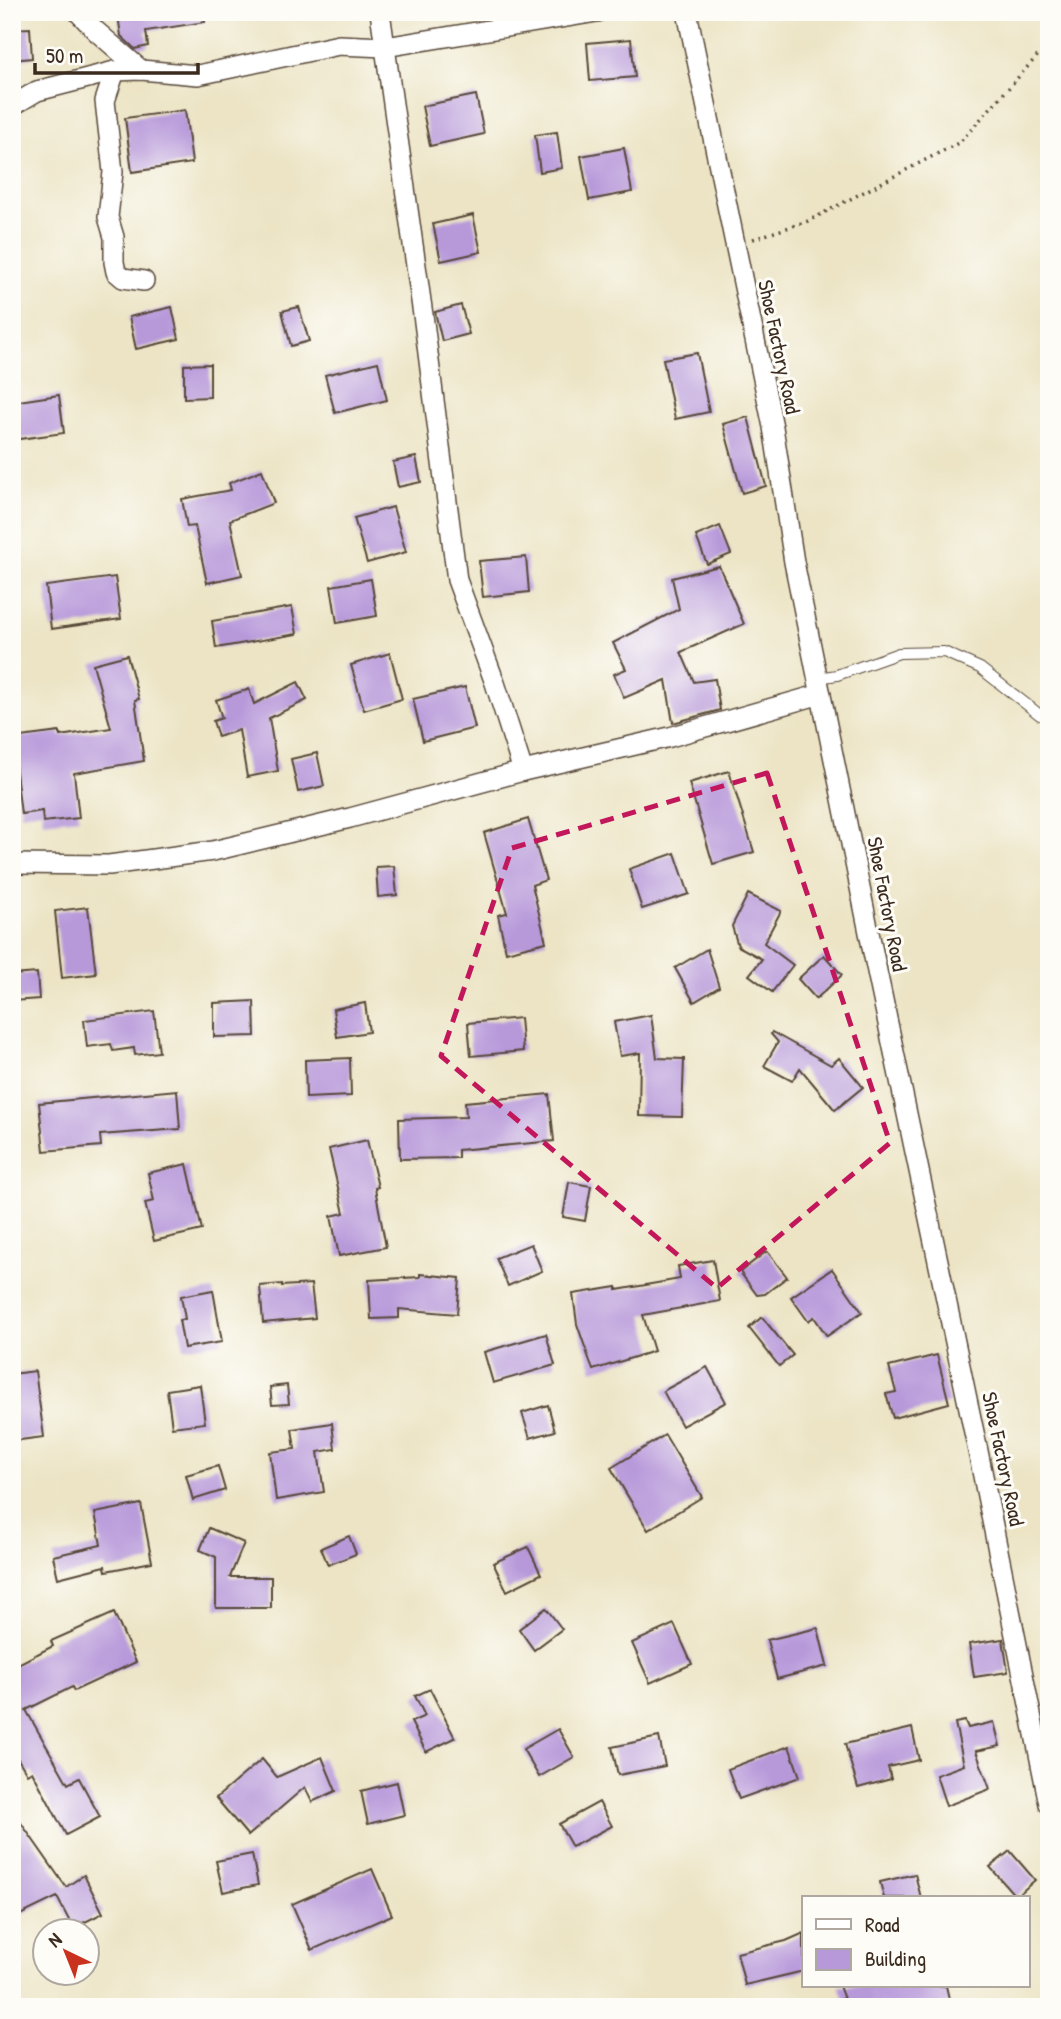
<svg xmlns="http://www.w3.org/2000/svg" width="1061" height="2019" viewBox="0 0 1061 2019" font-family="'Patrick Hand',sans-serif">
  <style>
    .building { fill: #b799da }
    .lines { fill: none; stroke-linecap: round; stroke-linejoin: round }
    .service-casing { stroke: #564637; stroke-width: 12 }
    .minor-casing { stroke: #564637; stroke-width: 22 }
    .path { stroke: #564637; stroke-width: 3.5; stroke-dasharray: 2 5; stroke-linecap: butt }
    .service { stroke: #fff; stroke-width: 10 }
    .minor { stroke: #fff; stroke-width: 19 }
    .marked { fill: none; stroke: #c2185b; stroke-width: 5; stroke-dasharray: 14 9; stroke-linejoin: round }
    .labels { text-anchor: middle; stroke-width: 6; stroke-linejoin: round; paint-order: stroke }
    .street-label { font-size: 21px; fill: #3b2a1e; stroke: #fdfcf7 }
  </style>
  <rect width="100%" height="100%" fill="#fdfcf7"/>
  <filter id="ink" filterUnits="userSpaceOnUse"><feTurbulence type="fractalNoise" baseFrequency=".0143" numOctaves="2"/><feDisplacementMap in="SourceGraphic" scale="14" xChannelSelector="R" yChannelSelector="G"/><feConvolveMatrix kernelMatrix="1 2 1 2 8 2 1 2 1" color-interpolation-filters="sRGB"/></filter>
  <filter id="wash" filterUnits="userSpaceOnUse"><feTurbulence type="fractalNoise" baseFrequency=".00686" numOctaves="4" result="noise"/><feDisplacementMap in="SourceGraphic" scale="28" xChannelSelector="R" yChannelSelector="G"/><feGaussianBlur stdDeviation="1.57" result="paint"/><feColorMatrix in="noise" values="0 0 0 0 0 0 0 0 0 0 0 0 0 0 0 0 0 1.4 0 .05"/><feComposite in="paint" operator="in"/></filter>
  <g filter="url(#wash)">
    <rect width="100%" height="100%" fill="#ece4c5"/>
    <g id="blocks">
      <g class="building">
        <polygon points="138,12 204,12 205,22 146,31 148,46 135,49 121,36 118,15"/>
        <polygon points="30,28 32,58 12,60 12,29"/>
        <polygon points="631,39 635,77 590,81 587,43"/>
        <polygon points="476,95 484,134 430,146 422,106"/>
        <polygon points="185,110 192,163 132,172 125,118"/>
        <polygon points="557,132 562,168 540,172 535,135"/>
        <polygon points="624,148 632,192 589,200 581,156"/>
        <polygon points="473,215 481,252 441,261 433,224"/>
        <polygon points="461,305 469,334 442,341 435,312"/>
        <polygon points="172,307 179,339 136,349 129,317"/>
        <polygon points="299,307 309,341 291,346 282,311"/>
        <polygon points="697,353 709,412 675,419 663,359"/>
        <polygon points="378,362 387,400 335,413 325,375"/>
        <polygon points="210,364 210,397 184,398 184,365"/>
        <polygon points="59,395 64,433 12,440 12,402"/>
        <polygon points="748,417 766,486 742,493 723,424"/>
        <polygon points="416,457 421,482 398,487 393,462"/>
        <polygon points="262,470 274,503 230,520 242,575 207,583 195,526 187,527 182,499 231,490 229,483"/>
        <polygon points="393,507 406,552 367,563 354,518"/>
        <polygon points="720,526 731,554 707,564 696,536"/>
        <polygon points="526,557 529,592 483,597 479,561"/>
        <polygon points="719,566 744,624 681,652 694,682 715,679 720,710 673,723 666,680 624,698 614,674 626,669 613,643 679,609 672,578"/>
        <polygon points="115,577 121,619 51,629 46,586"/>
        <polygon points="371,579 377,616 337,623 331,586"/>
        <polygon points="292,607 297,634 216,648 212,621"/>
        <polygon points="390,653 402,699 364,710 351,665"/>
        <polygon points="127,655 139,699 135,700 144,761 74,773 79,818 43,822 42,811 21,814 12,738 60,732 60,736 111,728 93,664"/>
        <polygon points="298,682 307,700 269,718 278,771 247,777 239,730 218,737 213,721 222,718 216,700 249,689 254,704"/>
        <polygon points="465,687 475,728 423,741 413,699"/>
        <polygon points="317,753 324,786 298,792 291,759"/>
        <polygon points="729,771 754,852 713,864 689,783"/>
        <polygon points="528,819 546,880 532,885 546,942 506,952 498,915 507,913 484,833"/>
        <polygon points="675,853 689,894 642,909 629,869"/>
        <polygon points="394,866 397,895 378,897 376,867"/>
        <polygon points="748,894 781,911 764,943 793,965 772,992 749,975 762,959 738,946 732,926"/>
        <polygon points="88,907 96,974 62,978 55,911"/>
        <polygon points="707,949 719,987 694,1002 675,968"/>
        <polygon points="824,955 842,975 816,999 798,979"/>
        <polygon points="37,973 39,999 12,1001 12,975"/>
        <polygon points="254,1001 255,1036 214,1037 214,1003"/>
        <polygon points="365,1003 369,1032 337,1037 333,1009"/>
        <polygon points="154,1011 159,1052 135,1055 134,1048 113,1051 111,1044 87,1047 84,1020"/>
        <polygon points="651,1015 657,1058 684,1059 682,1117 639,1116 640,1053 620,1056 614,1022"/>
        <polygon points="520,1018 523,1051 471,1056 468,1023"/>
        <polygon points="772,1032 831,1065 839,1058 863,1087 835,1110 800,1068 792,1081 764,1066 778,1042 771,1034"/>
        <polygon points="350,1058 351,1096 306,1098 305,1060"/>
        <polygon points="177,1090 180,1129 100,1135 101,1146 44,1151 39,1103"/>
        <polygon points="549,1094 554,1141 458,1150 458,1158 400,1159 399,1119 466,1117 465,1102"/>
        <polygon points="367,1140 378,1187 375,1188 386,1247 339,1256 331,1216 344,1213 329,1149"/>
        <polygon points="187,1164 202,1230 154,1241 145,1203 154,1201 148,1173"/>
        <polygon points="569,1182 591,1186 585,1221 563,1217"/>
        <polygon points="531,1244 542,1271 508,1286 496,1258"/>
        <polygon points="767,1251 787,1277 765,1294 757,1295 740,1272"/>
        <polygon points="713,1260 720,1301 643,1315 654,1351 593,1370 577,1324 573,1294 617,1287 617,1290 680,1279 678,1266"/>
        <polygon points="832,1269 862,1312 827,1336 814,1317 808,1321 791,1297"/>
        <polygon points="420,1274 460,1278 457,1314 399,1309 399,1318 371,1319 369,1280 420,1277"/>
        <polygon points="282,1284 282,1286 311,1284 315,1318 263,1323 260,1286"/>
        <polygon points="213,1290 222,1342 184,1348 179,1320 185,1319 181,1296"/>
        <polygon points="762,1317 793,1355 779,1366 749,1328"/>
        <polygon points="546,1334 555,1365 493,1383 484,1352"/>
        <polygon points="937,1355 949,1403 893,1418 886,1394 896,1392 889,1367"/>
        <polygon points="707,1367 726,1402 682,1426 663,1391"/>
        <polygon points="35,1371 44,1437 12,1441 12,1374"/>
        <polygon points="200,1385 205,1423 172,1427 167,1390"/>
        <polygon points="287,1385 289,1404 272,1405 270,1387"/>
        <polygon points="548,1405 555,1431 530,1438 522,1413"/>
        <polygon points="332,1423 335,1449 318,1452 324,1492 276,1500 270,1452 295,1449 292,1429"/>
        <polygon points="665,1435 702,1497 648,1530 611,1468"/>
        <polygon points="218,1466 225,1490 193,1500 186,1475"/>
        <polygon points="141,1504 152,1562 106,1571 105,1566 58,1578 53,1556 101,1545 95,1513"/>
        <polygon points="209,1528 244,1543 230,1577 271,1577 271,1608 216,1608 216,1557 200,1550"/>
        <polygon points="349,1536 356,1554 328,1565 321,1548"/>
        <polygon points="528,1547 541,1574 507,1591 493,1563"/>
        <polygon points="546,1608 562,1629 534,1650 519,1629"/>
        <polygon points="114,1613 136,1662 74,1691 72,1687 26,1710 68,1784 79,1778 100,1817 66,1835 32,1771 27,1774 12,1749 12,1667 53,1646 51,1641"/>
        <polygon points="674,1624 692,1664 650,1683 632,1643"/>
        <polygon points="818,1628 827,1666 777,1679 767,1640"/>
        <polygon points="1003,1639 1008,1672 974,1677 969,1644"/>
        <polygon points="430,1689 455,1738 426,1752 411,1722 425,1716 415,1696"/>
        <polygon points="965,1721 968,1728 994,1722 1000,1746 976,1751 990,1789 946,1806 936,1775 964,1765 955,1723"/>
        <polygon points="912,1728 919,1760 888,1767 891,1779 858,1788 845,1744"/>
        <polygon points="558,1729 574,1757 539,1777 523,1749"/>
        <polygon points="659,1737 665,1766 618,1775 612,1747"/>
        <polygon points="789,1746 800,1777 739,1799 728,1769"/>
        <polygon points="322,1757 336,1791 312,1802 305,1787 248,1836 216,1798 262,1759 277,1777"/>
        <polygon points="397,1782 404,1815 368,1824 361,1791"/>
        <polygon points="599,1802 612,1826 572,1847 559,1824"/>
        <polygon points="12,1810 66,1887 84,1875 103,1913 73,1928 57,1897 12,1919"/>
        <polygon points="1010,1851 1035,1880 1016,1897 990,1867"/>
        <polygon points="252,1854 258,1885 223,1892 216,1861"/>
        <polygon points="372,1869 392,1915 312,1950 292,1904"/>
        <polygon points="915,1874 921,1898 884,1898 880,1882"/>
        <polygon points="804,1933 804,1971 745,1985 737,1953 786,1941"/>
        <polygon points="839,1986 946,1986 950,2003 935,2007 847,2007"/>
      </g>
    </g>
  </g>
  <g filter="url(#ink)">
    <use href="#blocks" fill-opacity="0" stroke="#564637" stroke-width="2"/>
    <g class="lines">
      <g class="service-casing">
        <polyline id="service" points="818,678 837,675 899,653 944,652 980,668 1040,715 1049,717"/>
      </g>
      <g class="minor-casing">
        <g id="minor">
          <polyline points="78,12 96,31 141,70"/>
          <polyline points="380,12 424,322 457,580 495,683 523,771"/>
          <polyline points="687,12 773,427 794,562 874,957 979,1456 1049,1804"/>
          <polyline points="115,71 105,101 113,172 108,217 114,237 114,262 116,272 123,278 144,281"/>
          <polyline points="12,106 37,91 115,71 141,70 198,75 339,45 385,47 597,12"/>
          <polyline points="12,864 109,865 213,851 350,818 523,771 670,737 821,694"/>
        </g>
      </g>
      <polyline class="path" points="753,239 808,221 960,142 1049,43"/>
      <use href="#service" class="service"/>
      <use href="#minor" class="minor"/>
    </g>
  </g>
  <path class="marked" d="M767 773 890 1143 717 1288 441 1056 512 848Z"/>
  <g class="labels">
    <g class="street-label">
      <text transform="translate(779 347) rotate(78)" y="7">Shoe Factory Road</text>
      <text transform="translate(887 904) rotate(79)" y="7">Shoe Factory Road</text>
      <text transform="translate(1003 1459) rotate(78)" y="7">Shoe Factory Road</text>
    </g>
  </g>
  <rect width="1061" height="2019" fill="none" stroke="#fdfcf7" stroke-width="42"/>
  <rect x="802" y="1896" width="228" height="91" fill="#fdfcf7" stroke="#afa8a0" stroke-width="2"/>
  <rect x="816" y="1919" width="35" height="10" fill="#ffffff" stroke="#afa8a0" stroke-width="2"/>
  <text x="865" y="1932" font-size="21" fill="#3b2a1e">Road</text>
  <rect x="816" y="1949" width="35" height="21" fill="#b799da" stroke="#afa8a0" stroke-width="2"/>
  <text x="865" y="1966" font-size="21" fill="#3b2a1e">Building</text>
  <g transform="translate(66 1952) rotate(317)"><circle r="33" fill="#fdfcf7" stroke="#afa8a0" stroke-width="2"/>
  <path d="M0-5L12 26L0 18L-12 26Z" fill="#c8321e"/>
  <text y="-10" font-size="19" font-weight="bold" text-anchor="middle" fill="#3b2a1e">N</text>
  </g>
  <path d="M35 63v10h163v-10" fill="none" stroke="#3b2a1e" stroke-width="3.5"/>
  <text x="46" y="63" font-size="21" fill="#3b2a1e" stroke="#fdfcf7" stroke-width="5" paint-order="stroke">50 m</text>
</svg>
